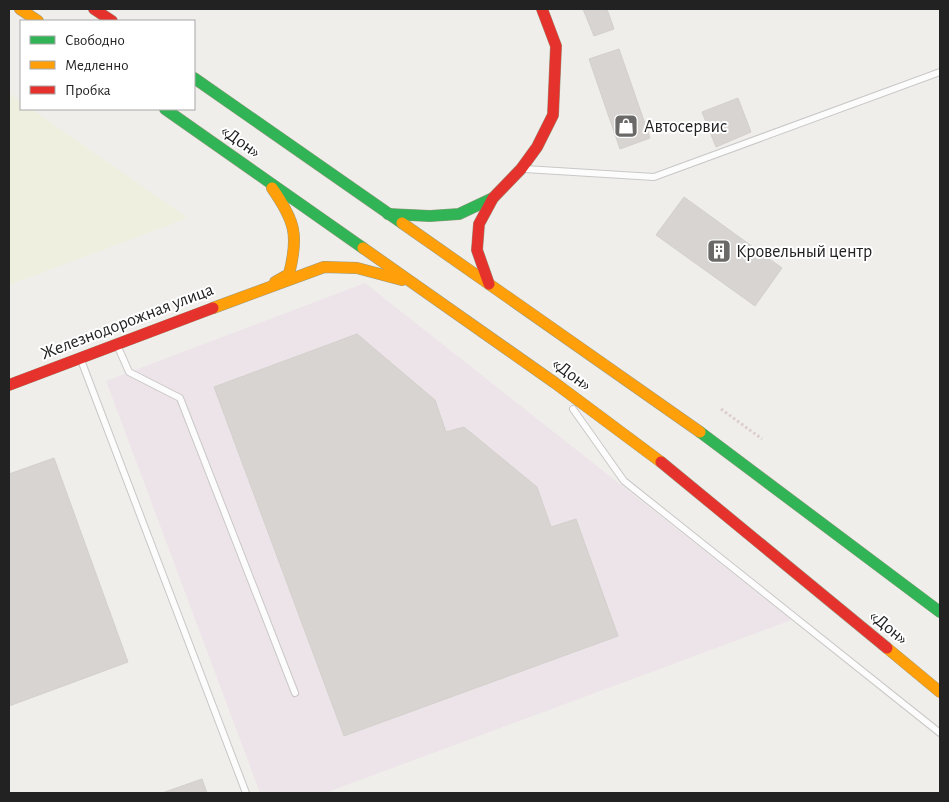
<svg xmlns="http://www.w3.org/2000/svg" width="949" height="802" viewBox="0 0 949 802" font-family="'Alegreya Sans',sans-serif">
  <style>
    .industrial { fill: #ede4e9 }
    .farmland { fill: #efefdf }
    .building { fill: #d7d4d2; stroke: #d3d0cc }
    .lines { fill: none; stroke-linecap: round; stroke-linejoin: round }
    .lane-casing { stroke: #c9c8c7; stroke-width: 8 }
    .fast-casing { stroke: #999a82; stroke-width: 12 }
    .slow-casing { stroke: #999a82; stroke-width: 12 }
    .jam-casing { stroke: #999a82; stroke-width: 12 }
    .path { stroke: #dccecd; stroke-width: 3; stroke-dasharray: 2.5 2.5; stroke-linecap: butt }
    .lane { stroke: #fdfcfc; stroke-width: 6 }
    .fast { stroke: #30b455; stroke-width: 11 }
    .slow { stroke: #ff9f0a; stroke-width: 11 }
    .jam { stroke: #e5322d; stroke-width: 11 }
    .labels { text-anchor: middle; stroke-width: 4; stroke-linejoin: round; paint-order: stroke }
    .poi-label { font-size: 18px; fill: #222; stroke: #fff; text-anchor: start }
    .street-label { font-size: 18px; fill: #222; stroke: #fff }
  </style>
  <rect width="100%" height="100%" fill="#f0eeeb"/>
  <polygon class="industrial" points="365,283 792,620 325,793 260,793 106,381"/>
  <polygon class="farmland" points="9,93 21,102 21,109 31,109 188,218 9,285"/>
  <g class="building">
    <polygon points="583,9 607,9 614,29 594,36"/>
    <polygon points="619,49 650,138 620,149 589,59"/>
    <polygon points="738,98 751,132 716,147 702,112"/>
    <polygon points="684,197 782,268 755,306 656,235"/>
    <polygon points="357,334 435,400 446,432 464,427 537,487 551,527 576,519 618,636 344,736 214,387"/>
    <polygon points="54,458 128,662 9,706 9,474"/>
    <polygon points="202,779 207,793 162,793"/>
  </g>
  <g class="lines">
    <g class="lane-casing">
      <g id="lane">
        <polyline points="525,169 654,177 940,72"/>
        <polyline points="118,347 129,372 180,398 295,693"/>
        <polyline points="81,360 246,793"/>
        <polyline points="573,409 624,481 940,733"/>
      </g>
    </g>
    <g class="fast-casing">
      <g id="fast">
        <polyline points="194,78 402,223"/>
        <polyline points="165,109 363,248"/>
        <polyline points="388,214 430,216 459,214 493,198"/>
        <polyline points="700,432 940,612"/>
      </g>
    </g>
    <g class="slow-casing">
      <g id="slow">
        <polyline points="20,9 38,21"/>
        <path d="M272 188C295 221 299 235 289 274L275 282"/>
        <polyline points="402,223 700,432"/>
        <polyline points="363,248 555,383 661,462"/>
        <polyline points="213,308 324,267 357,268 402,280"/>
        <polyline points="887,648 940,692"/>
      </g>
    </g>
    <g class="jam-casing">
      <g id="jam">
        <polyline points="94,9 112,21"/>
        <polyline points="489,284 477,250 479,224 493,198 521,169 537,147 553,115 556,46 542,9"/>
        <polyline points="9,385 213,308"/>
        <polyline points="661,462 887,648"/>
      </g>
    </g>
    <polyline class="path" points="721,409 762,439"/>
    <use href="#lane" class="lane"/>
    <use href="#fast" class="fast"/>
    <use href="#slow" class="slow"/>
    <use href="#jam" class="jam"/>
  </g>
  <defs>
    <g id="shop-square" transform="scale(1.25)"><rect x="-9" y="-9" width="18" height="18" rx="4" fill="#6a6968" stroke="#fff"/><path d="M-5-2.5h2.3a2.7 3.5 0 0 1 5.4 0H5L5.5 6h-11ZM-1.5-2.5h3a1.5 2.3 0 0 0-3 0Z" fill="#fff"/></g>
    <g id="building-square" transform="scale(1.25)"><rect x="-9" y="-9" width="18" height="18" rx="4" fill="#6a6968" stroke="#fff"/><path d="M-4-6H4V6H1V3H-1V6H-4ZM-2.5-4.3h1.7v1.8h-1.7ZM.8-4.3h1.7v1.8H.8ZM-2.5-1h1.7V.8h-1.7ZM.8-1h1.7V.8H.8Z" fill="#fff"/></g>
  </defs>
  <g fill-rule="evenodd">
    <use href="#shop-square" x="626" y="126"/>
    <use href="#building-square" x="719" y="251"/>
  </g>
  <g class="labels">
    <g class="poi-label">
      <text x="644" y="132">Автосервис</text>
      <text x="736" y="257">Кровельный центр</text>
    </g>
    <g class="street-label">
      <text transform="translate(241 141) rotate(35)" y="6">«Дон»</text>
      <text transform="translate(127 321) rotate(-21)" y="6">Железнодорожная улица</text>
      <text transform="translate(572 374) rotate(36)" y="6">«Дон»</text>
      <text transform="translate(889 627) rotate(39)" y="6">«Дон»</text>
    </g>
  </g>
  <rect width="949" height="802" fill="none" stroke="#222222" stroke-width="20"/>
  <rect x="20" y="20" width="175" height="90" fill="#ffffff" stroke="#a7a7a7"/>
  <rect x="30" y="36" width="25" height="8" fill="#30b455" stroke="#a7a7a7"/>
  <text x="65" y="45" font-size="15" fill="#222222">Свободно</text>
  <rect x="30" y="61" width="25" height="8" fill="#ff9f0a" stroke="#a7a7a7"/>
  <text x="65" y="70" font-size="15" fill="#222222">Медленно</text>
  <rect x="30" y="86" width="25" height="8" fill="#e5322d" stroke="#a7a7a7"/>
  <text x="65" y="95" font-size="15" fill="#222222">Пробка</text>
</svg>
